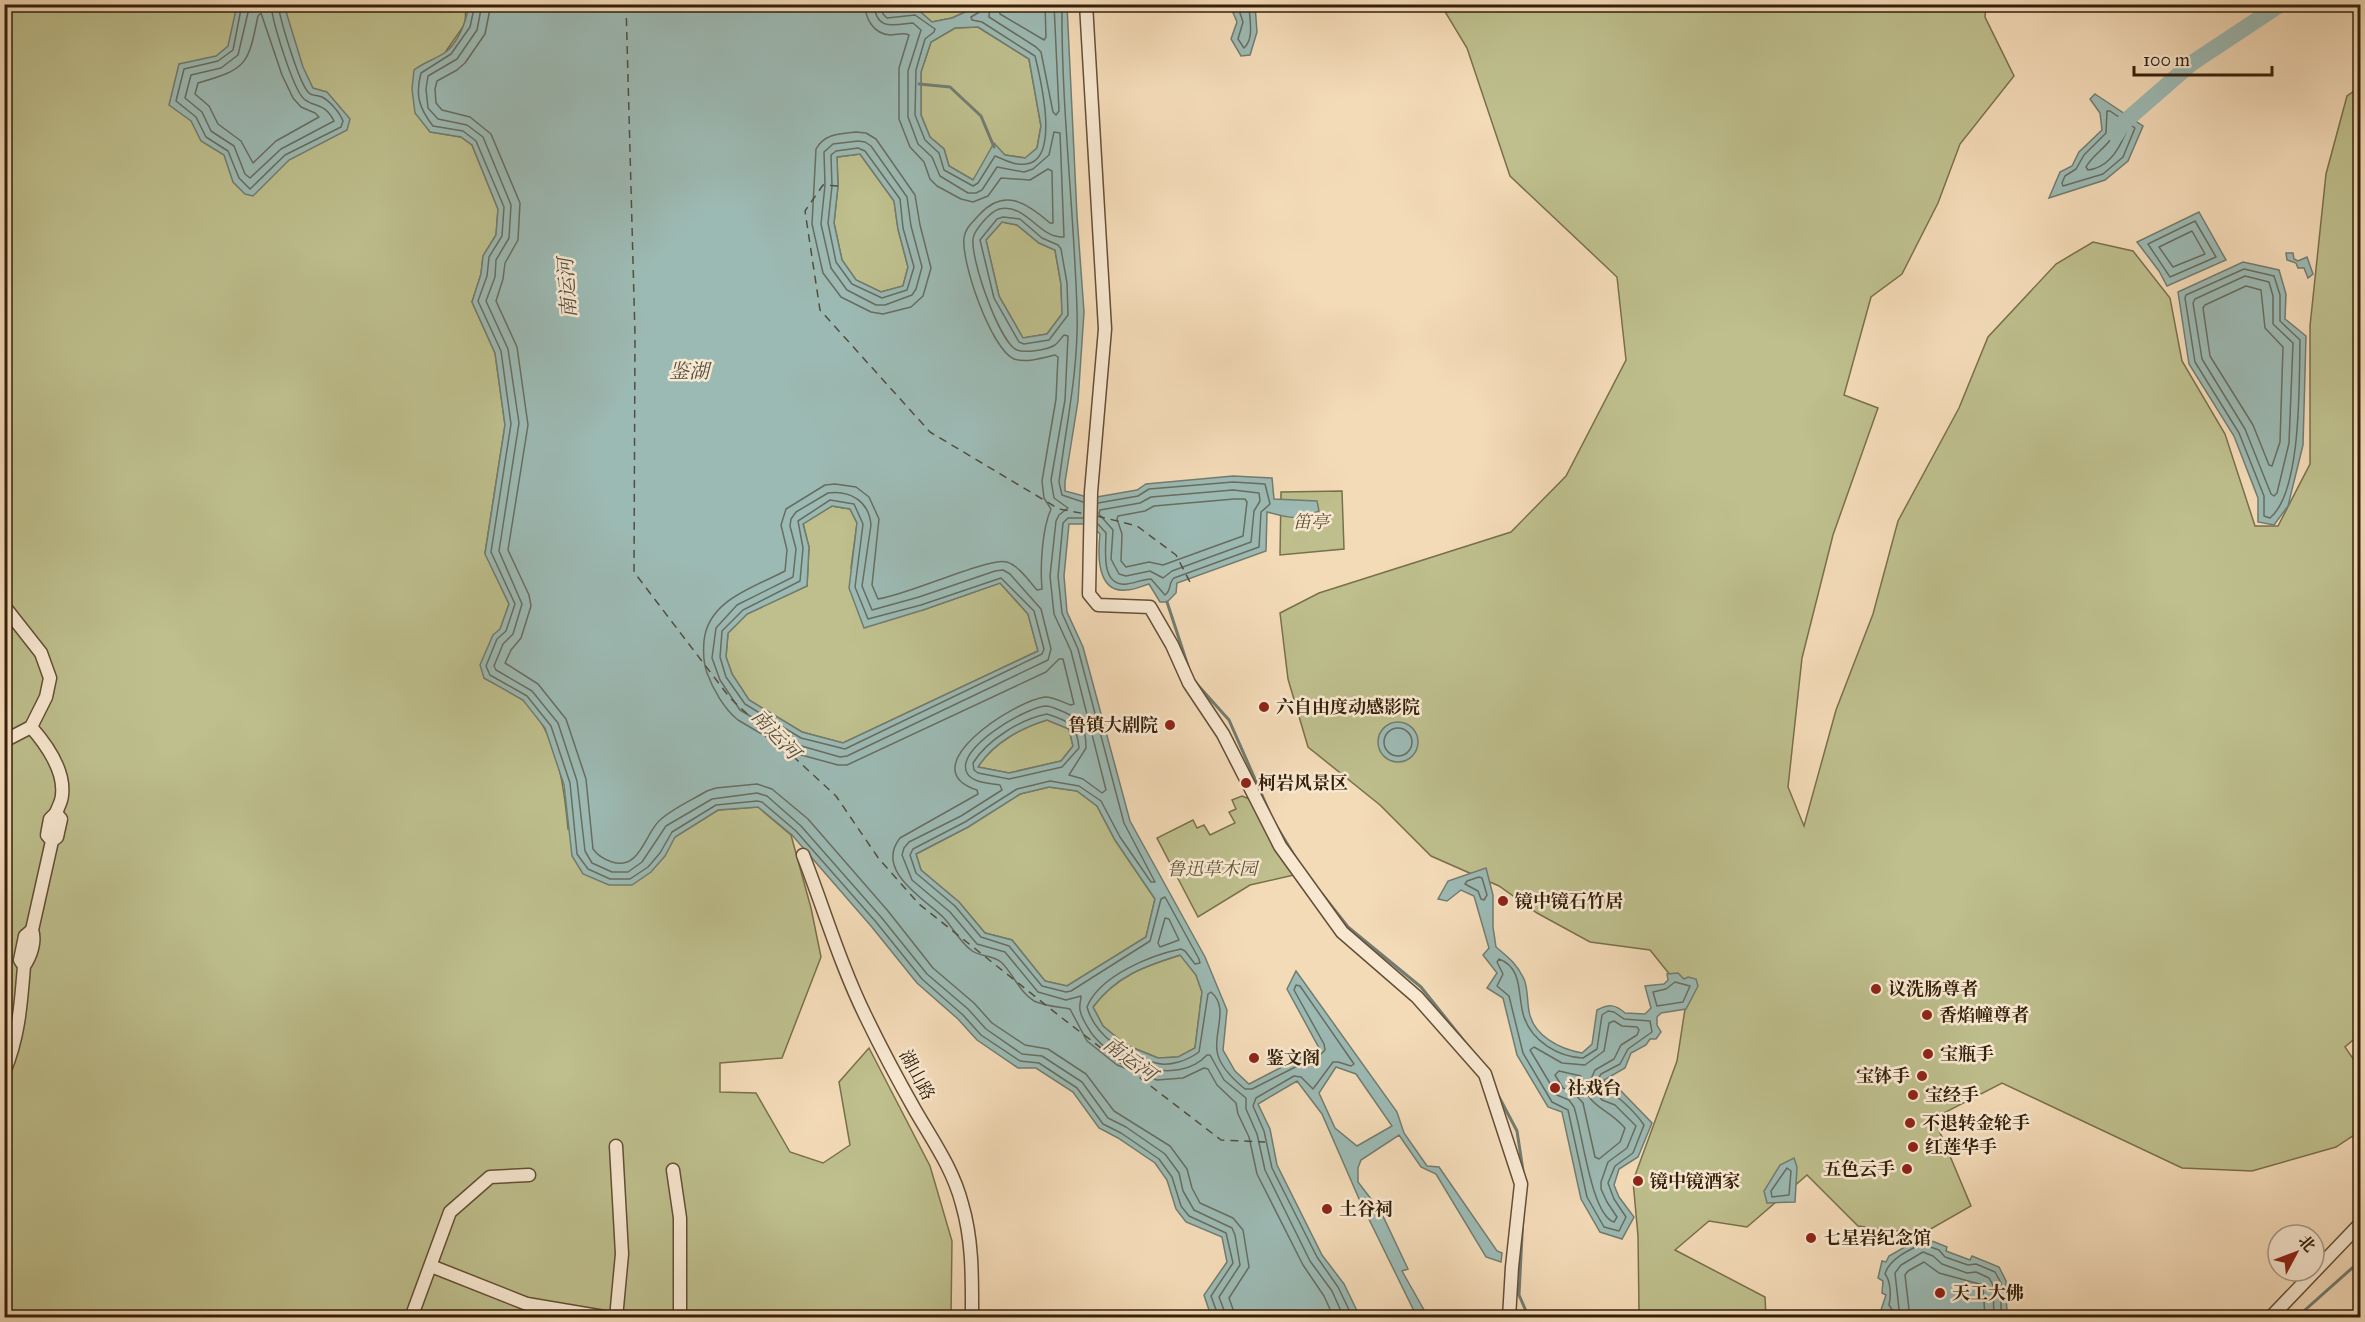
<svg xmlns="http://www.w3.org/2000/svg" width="2365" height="1322" viewBox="0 0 2365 1322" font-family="'IM FELL Great Primer','Noto Serif SC',serif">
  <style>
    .green { fill: #bebf8d; stroke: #79704c; stroke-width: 1.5 }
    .water { fill: #9cbab4; stroke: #727c70; stroke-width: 1.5; fill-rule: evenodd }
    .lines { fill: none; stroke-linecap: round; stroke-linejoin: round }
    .shore { stroke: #686d60; stroke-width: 1.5 }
    .stream { stroke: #727c70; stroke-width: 3 }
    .river { stroke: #9cbab4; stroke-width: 16 }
    .ferry { stroke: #534e3e; stroke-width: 1.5; stroke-dasharray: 8 6; stroke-linecap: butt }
    .minor-casing { stroke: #644f36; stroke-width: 15 }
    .minor { stroke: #f8e8d1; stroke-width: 12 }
    .poi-dot { fill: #8f2418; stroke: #f8e8d1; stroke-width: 2 }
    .labels { text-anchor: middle; stroke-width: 5; stroke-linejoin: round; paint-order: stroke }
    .park-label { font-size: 18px; font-style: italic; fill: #5d5032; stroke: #f8e8d1 }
    .poi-label { font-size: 18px; font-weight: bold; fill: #34200b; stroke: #f8e8d1; text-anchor: start }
    .street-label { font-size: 18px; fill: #34200b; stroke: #f8e8d1 }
    .water-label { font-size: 20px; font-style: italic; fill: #534e3e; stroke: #f8e8d1 }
  </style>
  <rect width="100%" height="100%" fill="#f4dbb8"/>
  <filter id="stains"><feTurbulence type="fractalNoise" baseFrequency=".00333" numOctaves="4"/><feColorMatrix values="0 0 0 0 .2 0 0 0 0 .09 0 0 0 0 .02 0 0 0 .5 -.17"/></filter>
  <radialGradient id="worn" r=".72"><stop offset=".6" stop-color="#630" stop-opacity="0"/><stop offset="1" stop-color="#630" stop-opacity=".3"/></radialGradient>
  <g class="green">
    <path d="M5 5H466L465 24 446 51 430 132 461 137 472 145 498 209 496 235 483 256 481 274 472 302 495 353 505 425 485 553 509 604 484 678C496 685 514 692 524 701 558 734 564 785 568 829L675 837 718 810 758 807 791 835 811 908 821 957 782 1058 720 1063V1092L756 1093 790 1152 823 1163 850 1145 839 1082 869 1048 930 1166 952 1241 951 1317 5 1318Z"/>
    <polygon points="887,5 981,5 952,18 932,22 917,9 889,12"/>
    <polygon points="1441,5 1986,5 1985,17 2014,76 1960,144 1938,203 1902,274 1871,297 1844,395 1878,408 1833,535 1802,658 1788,787 1804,826 1836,710 1873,614 1898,521 1959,408 1988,337 2056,264 2093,242 2133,251 2170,298 2182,361 2225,434 2255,526 2278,526 2310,464 2310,326 2326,174 2347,96 2360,87 2360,1034 2345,1047 2360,1069 2360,1131 2336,1147 2252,1171 2182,1168 2002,1083 1934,1118 1971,1206 1922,1234 1858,1226 1807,1175 1747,1227 1709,1221 1675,1250 1765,1297 1766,1317 1644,1317 1639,1310 1638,1236 1633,1181 1677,1061 1687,996 1650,950 1590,942 1537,913 1499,886 1431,856 1380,805 1308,747 1288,679 1280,613 1319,593 1511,532 1566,476 1626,360 1617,277 1510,176 1467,48"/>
    <polygon points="978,27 1029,59 1041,126 1037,148 1026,158 1005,155 973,180 949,166 944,149 930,137 921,115 921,72 931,42 955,28"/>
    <polygon points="860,154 894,201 898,229 908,267 903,286 881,292 856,280 842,260 834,223 838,186 837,157"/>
    <polygon points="1002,222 1017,225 1039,243 1055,250 1061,284 1062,314 1047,334 1023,338 999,296 986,240"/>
    <polygon points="1342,491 1344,549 1280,555 1281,492"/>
    <polygon points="832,506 850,509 857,523 851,568 923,610 1000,583 1028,614 1038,651 843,743 802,732 749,700 732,674 726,657 728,633 747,614 807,586 809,547 803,523"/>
    <path d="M1047 720 1069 729 1073 746 1061 761 1009 773 978 767C993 743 1021 728 1047 720Z"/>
    <polygon points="1049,787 1077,791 1097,806 1115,840 1155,899 1146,937 1067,986 1045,981 1012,940 985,933 959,902 921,870 916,854 968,827 1020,794"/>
    <polygon points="1242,796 1252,800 1294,875 1250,885 1198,917 1157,838 1193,820 1197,828 1204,825 1210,835 1235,823 1229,812 1236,809 1232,800"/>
    <path d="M1181 955 1196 975 1202 992 1195 1048 1179 1057 1158 1058 1126 1045 1103 1026 1093 1007C1116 976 1145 966 1181 955Z"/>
  </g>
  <g class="water">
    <path d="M887 4 890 12 917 9 932 22 952 18 981 5H1067L1077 216 1084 312 1078 401 1065 482V491L1091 498 1137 490 1146 484 1233 476 1272 478 1274 499 1317 501 1319 511C1298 521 1289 518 1267 512L1266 551 1177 583 1176 593 1167 602H1160L1149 584C1142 586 1134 590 1126 590 1096 593 1098 553 1100 534L1089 524H1069L1064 576 1067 612 1083 647 1130 821 1205 957 1227 1010 1223 1050 1235 1071 1249 1084 1319 1048 1287 989 1296 971 1397 1112 1404 1133 1427 1166 1439 1167 1497 1251 1502 1253 1501 1262 1486 1257 1436 1174 1421 1167 1399 1135 1361 1160 1358 1168V1182L1381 1212 1408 1269 1402 1271 1428 1317H1417L1360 1201 1322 1114 1297 1081 1258 1104 1270 1129 1277 1165 1322 1255 1344 1284 1360 1317H1216L1210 1313 1204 1295 1227 1262 1222 1237 1186 1222 1176 1209 1167 1180 1155 1163 1118 1138 1099 1128 1073 1092 1036 1068H1018L977 1040 958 1019 917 983 871 926 792 835 758 807 718 810 675 837 665 856 651 872 632 885H609L583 874 572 856 564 785 545 728 523 700 484 678 480 665 493 635 500 629 509 604 485 554 505 425 495 353 472 302 481 274 483 256 496 235 498 209 472 145 461 137 430 132 415 113 412 89 414 70C424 62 437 59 447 51 460 39 466 21 469 5ZM978 27 1029 59 1041 126 1037 148 1025 158 1005 155 994 143 973 180 949 166 944 149 930 137 921 115V72L931 42 955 28ZM860 154 894 201 898 229 908 267 903 286 881 292 856 280 842 260 834 223 838 186 837 157ZM1002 222 1017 225 1039 243 1055 250 1061 284 1062 314 1047 334 1023 338 999 296 986 240ZM832 506 850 509 857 523 849 588 864 628 923 610 1000 583 1028 614 1038 651 843 743 802 732 749 700 732 674 726 657 728 633 747 614 807 586 809 547 803 524ZM1047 720 1069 729 1073 746 1061 761 1009 773 978 767C993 743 1021 728 1047 720ZM1049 787 1077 791 1097 806 1115 840 1155 899 1146 937 1067 986 1045 981 1012 940 985 933 959 902 921 870 916 854 968 827 1020 794ZM1180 955 1196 975 1202 992 1195 1048 1178 1057 1158 1058 1126 1045 1103 1026 1093 1007C1116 976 1145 966 1180 955ZM1336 1067 1356 1074 1392 1126 1357 1146 1335 1128 1319 1093Z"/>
    <polygon points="237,5 284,5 303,67 313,88 327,92 350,119 347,130 289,160 253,196 245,194 233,182 224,155 201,141 191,121 169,105 179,64 216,56 228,46"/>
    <polygon points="1232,5 1255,5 1257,32 1250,55 1241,56 1231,39 1237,22 1231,8"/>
    <polygon points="2095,94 2143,126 2128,161 2105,180 2049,198 2060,172 2072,166 2079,152 2102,130 2100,113 2090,99"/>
    <polygon points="2199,212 2226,260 2167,286 2159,271 2137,242"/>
    <polygon points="2286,253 2293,253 2294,259 2298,261 2307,257 2313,274 2308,278 2304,268 2298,268 2296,263 2287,260"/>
    <polygon points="2243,262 2279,270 2286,294 2285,319 2306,336 2303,445 2288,506 2274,525 2258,522 2258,498 2234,436 2189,364 2178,292"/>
    <circle cx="1398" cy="742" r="20"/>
    <path d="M1486 868 1493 895V927L1496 947C1508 957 1517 964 1524 979 1528 988 1527 1001 1529 1011 1533 1036 1560 1049 1582 1053L1592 1044 1597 1010C1609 1004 1615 1004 1625 1013L1645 1014 1651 1008 1645 986 1664 984 1668 980 1667 974 1678 973 1684 979 1688 977 1696 979 1698 986 1686 1009 1661 1013 1657 1017V1025L1661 1032 1656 1039H1650L1646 1045 1631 1053 1625 1068 1604 1080 1612 1090 1621 1091 1652 1123 1638 1157 1619 1169 1614 1185 1619 1197 1634 1217 1622 1239 1600 1232 1581 1199 1562 1112 1548 1107 1517 1055 1503 998 1487 988 1497 973 1483 955 1489 948 1474 896 1461 890 1447 901 1438 899 1448 881Z"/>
    <polygon points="1794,1158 1797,1167 1795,1202 1767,1203 1764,1191 1780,1165"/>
    <polygon points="1922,1237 1947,1247 1946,1251 1970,1260 1972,1256 1999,1267 2006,1281 2007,1317 1886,1317 1888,1313 1881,1310 1886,1295 1882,1293 1883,1281 1878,1278 1882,1261 1886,1262 1889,1256"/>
  </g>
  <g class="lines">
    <g class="shore">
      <path d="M242 4 233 50 218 61 184 69 176 101 196 117 206 137 228 151 239 178 250 189 285 155 341 127 343 121C340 113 330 101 322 97 318 95 312 96 309 93 299 84 280 19 278 4"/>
      <path d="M250 4 238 55 221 68 191 75 185 98 202 112 211 131 234 146 245 174 250 178 281 149 334 121C324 102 315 108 304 99 293 89 272 21 271 4"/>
      <path d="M475 4 470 27 451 54 421 73C415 95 419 108 433 126L463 131 476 141 504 207 502 236 489 257 487 276 478 301 501 351 511 424 491 552 515 604 506 631 497 639 486 666 490 675 527 696 551 726 570 783 577 854 588 869 610 879H630L648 867 660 853 672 832 716 805 757 801 762 802 796 831 876 922 922 979 963 1015 981 1035 1020 1061 1039 1063 1077 1088 1103 1124 1121 1133 1159 1159 1172 1177 1181 1206 1189 1216 1226 1233 1233 1263 1211 1296 1219 1318"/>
      <polyline points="482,4 477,30 457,59 428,76 426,89 428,108 438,119 467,125 483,137 511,205 509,238 496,260 495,277 486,301 508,349 519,423 499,551 522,604 513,634 503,644 494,666 496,670 532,691 558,723 577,781 585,851 592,863 612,872 628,872 642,862 666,826 712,799 757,793 767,796 801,826 881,917 927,974 968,1009 986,1029 1022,1054 1042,1056 1082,1082 1108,1118 1126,1127 1165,1154 1179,1173 1183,1191 1194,1210 1232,1228 1235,1235 1240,1265 1219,1297 1227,1318"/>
      <path d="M491 4 485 34 465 63 457 70 437 81 435 89 436 103 442 110 470 117 491 134 520 203 518 240 505 263 503 279 496 301 517 347 528 425 508 550 529 595 531 606 521 638 511 650 505 663 538 684 566 719 586 779 593 849C598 856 603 859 612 862 640 871 645 833 660 820 673 808 692 800 707 791L716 788 757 784 772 789 808 819 888 911 933 968 974 1003 992 1023 1025 1045 1048 1049 1086 1074 1114 1111 1170 1146 1187 1169 1192 1188 1200 1203 1233 1218 1243 1230 1249 1267 1229 1298 1236 1318"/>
      <path d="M865 4C865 19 874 34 890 35 897 35 903 32 909 35L899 68V119L910 147 924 162 930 179 937 186 961 199 973 202 988 196 1001 178 1030 180 1048 169 1052 171 1053 223H1050C1027 203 1004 187 979 215 973 222 965 228 964 238 961 262 991 349 1014 359 1026 363 1043 358 1055 355L1058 357 1056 399 1042 481 1044 498 1051 509C1042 529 1040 567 1042 589L1037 590C1029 581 1019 566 1007 562 989 557 905 596 878 599L872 585 879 519 869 497 856 487 835 484 825 485 786 509 781 525 787 550 785 571C753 588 708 600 704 641 703 653 703 662 707 673 713 689 724 709 738 720L794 753 838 765H847L1046 672 1059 659H1063L1074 704 1071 705C1062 702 1054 697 1045 697 1014 701 910 768 977 790L978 794 900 838C874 871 925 899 944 918 953 928 960 942 971 950 979 957 993 955 1001 962 1013 973 1019 992 1034 1001 1044 1006 1059 1007 1070 1009L1087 1041 1117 1065 1157 1080 1183 1078 1204 1068 1208 1069 1217 1085 1236 1103 1238 1114 1249 1137 1257 1174 1303 1265 1324 1296 1334 1318"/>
      <path d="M874 4C876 31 893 25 913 23L921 30 908 71V117L918 144 932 157 940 176 968 193H976L982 190 997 167 1024 172 1033 169 1049 155 1054 132 1060 133 1064 237C1039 239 1027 203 999 209 990 212 974 230 973 239 971 261 998 337 1015 349 1023 354 1047 350 1055 345 1059 342 1061 338 1064 335L1068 336 1065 400 1051 480 1054 498 1068 508 1059 515 1056 521 1050 576 1054 614 1071 651 1106 790 1102 793 1083 779 1069 775 1086 748C1086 728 1082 720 1064 712 1058 710 1052 706 1046 706 1026 707 954 749 967 773 972 783 990 783 1000 785L1002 790 961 816 909 842 904 848 902 855 912 880 950 912 977 944 1005 952 1038 992 1066 1000 1081 996C1081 1000 1079 1005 1080 1010 1081 1017 1088 1028 1092 1034 1116 1065 1177 1087 1207 1055H1210L1224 1080 1246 1098V1109L1257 1134 1265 1170 1310 1261 1332 1291 1344 1318"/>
      <path d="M881 4 883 14 887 18 915 15 935 29 934 32 925 39 916 70 915 115 925 140 939 153 944 170 973 186 978 183 995 156C1004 159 1014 166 1026 164 1061 160 1040 77 1035 56L982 22 972 20 971 17 981 11 983 4"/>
      <polyline points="990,4 989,17 1036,47 1041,52 1053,112 1056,115 1059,111 1054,4"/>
      <polyline points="999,4 1000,14 1044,40 1046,37 1045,4"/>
      <path d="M1062 4C1061 106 1074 208 1077 310 1079 368 1066 425 1059 482L1062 495 1083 502"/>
      <path d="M1237 4 1243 22 1238 39 1244 48C1255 38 1249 18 1249 4"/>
      <path d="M261 13 282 75 293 98 301 107 315 113 319 117 276 141 253 163 241 141 218 124 209 106 195 94 198 83C247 69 248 65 258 16Z"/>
      <polygon points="2107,111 2110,111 2135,128 2123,157 2103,174 2063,186 2062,183 2065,176 2076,169 2084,155 2106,133"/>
      <path d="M2119 126 2126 132C2119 150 2108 168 2088 170L2086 167C2094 152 2113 145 2115 128Z"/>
      <path d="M856 132 866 133 876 139 915 195 920 225 931 268 923 296 911 307 883 314 871 312 841 297 823 273 812 224 816 149C825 133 840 134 856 132Z"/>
      <polygon points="858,141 865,142 871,146 907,197 911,226 922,267 916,289 912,295 885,305 876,305 847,290 831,268 821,224 825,185 824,152 833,144"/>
      <polygon points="858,148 865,151 900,199 903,228 914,267 907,290 882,298 852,284 836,262 828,223 832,186 831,155 836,151"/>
      <polygon points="1003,217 1020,219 1042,238 1058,245 1061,249 1067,283 1068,315 1049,340 1024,344 1019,342 994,298 980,240 997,219"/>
      <polygon points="2195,221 2216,257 2170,277 2148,244"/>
      <polygon points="2192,231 2205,254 2173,267 2159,247"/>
      <path d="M2244 269 2274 276 2280 295V321L2300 340C2299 381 2302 492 2270 518L2264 516V496L2239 433 2195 362 2185 298 2186 295Z"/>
      <polygon points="2245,276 2269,282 2273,296 2273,324 2293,343 2289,443 2277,493 2274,496 2271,494 2245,429 2202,359 2193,303 2195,299"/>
      <polygon points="2246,286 2261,290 2265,328 2283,347 2280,442 2272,466 2269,465 2253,425 2210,356 2203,308 2205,305"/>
      <polygon points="1233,490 1259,493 1260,501 1254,511 1251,542 1172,571 1163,578 1150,571 1126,576 1119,574 1111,559 1113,530 1099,514 1100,510 1140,503 1151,497"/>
      <path d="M828 493C850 490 869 501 871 525L862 586 872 610 919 597 995 571 1003 570 1010 574 1041 609 1051 649 1048 660 847 756 840 757 798 745 740 710 720 680 712 658 716 628 737 605 793 577 796 549 790 526 791 519 796 512Z"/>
      <polygon points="1234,499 1245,499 1247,502 1243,536 1163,565 1149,562 1126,567 1121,561 1122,534 1117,519 1118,516 1145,511 1154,506"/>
      <polygon points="830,500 854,504 863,524 855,587 868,619 921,605 1001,578 1034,611 1044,649 1042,654 845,749 801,738 745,704 726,677 720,657 722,631 743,610 800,581 803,548 798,521"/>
      <path d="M1083 518H1068L1063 523 1058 576 1062 613 1078 649 1124 823 1155 882H1151L1120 837 1101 801 1079 786 1050 781 1017 789 965 822 913 849 910 855 916 873 955 906 981 937 1009 946 1042 986 1066 992 1071 991 1150 941 1161 899 1165 897 1199 959 1200 963 1195 964 1185 951 1181 949C1151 955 1099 976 1087 1007 1095 1036 1127 1057 1156 1063 1170 1067 1188 1060 1199 1052L1208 994 1211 992C1229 1007 1214 1031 1217 1051 1219 1066 1234 1080 1245 1089H1252L1321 1054 1325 1050 1324 1044 1294 990 1296 985 1300 986 1354 1064 1351 1066 1338 1062H1333L1313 1089 1301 1077 1294 1076 1256 1098 1253 1106 1264 1131 1272 1168 1317 1257 1338 1287 1353 1318"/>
      <path d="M1098 524 1106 533C1106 549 1100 587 1127 584 1135 583 1143 579 1151 579L1165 595C1172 590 1168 583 1174 578L1259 547 1261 512 1270 504 1265 484 1233 482 1149 489 1138 496 1098 503"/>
      <path d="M1047 714C1069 721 1077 724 1079 748L1062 767 1009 779 978 773 974 770 973 763C987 740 1021 719 1047 714Z"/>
      <circle cx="1398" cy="742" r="14"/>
      <polygon points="1479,877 1482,878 1487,895 1484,900 1481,899 1478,891 1465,884 1467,881"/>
      <polygon points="1165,918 1169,919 1179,940 1160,947 1158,943"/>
      <path d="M1499 959C1524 968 1517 997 1524 1017 1532 1041 1558 1057 1583 1058L1597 1049 1602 1015 1608 1011 1614 1012 1624 1019 1650 1021 1652 1032 1628 1049 1620 1064 1601 1074 1598 1079C1601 1097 1612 1092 1621 1100 1629 1107 1638 1116 1644 1125L1633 1153 1615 1166 1608 1183 1614 1199 1626 1217 1619 1231 1604 1227 1587 1197 1568 1110 1552 1102 1523 1053 1509 996 1497 986 1503 974 1497 962Z"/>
      <polygon points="1675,982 1690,986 1683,1002 1657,1006 1653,992 1666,989"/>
      <path d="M1614 1021 1622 1026 1637 1027 1639 1030 1637 1035 1621 1045 1614 1059 1595 1070 1591 1079 1593 1087 1602 1100 1615 1105 1636 1126 1627 1148 1608 1162 1601 1182V1189L1607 1202 1617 1217 1614 1222C1591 1215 1582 1130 1574 1107L1569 1100 1557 1095 1530 1050 1534 1047 1562 1063 1585 1065 1604 1051 1609 1023Z"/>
      <path d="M1559 1071 1581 1076C1588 1110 1605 1105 1625 1128L1620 1142 1599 1159 1595 1157 1583 1103 1575 1094 1563 1088 1555 1075Z"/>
      <polygon points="1787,1168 1791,1171 1789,1195 1772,1197 1771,1191"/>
      <path d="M1893 1318V1311L1889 1305C1891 1297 1891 1281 1885 1274 1889 1259 1909 1250 1922 1244L1939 1250 1945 1257 1968 1265 1976 1264 1995 1272 2001 1283V1318"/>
      <polyline points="1900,1318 1895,1273 1901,1265 1923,1252 1933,1256 1942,1264 1967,1273 1976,1272 1989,1278 1993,1285 1994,1318"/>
      <polyline points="1910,1318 1905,1275 1908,1271 1924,1262 1939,1273 1983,1285 1985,1318"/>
    </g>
    <g class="stream">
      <polyline points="919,84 950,87 981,116 994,147"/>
      <polyline points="1167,602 1188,666"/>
      <polyline points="1195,682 1229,720 1269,811"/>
      <polyline points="1274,822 1297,860"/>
      <polyline points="1322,894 1348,927 1421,987 1480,1061"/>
      <polyline points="1497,1093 1517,1131 1524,1177"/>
      <polyline points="1523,1216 1519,1295 1529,1318"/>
      <polyline points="2296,1318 2360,1261"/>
    </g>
    <polyline class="river" points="2116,135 2122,124 2192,63 2281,4"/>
    <g class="ferry">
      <polyline points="626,4 635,335 634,572 730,698 836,796 879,859 919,904 1062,1018 1221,1140 1265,1142"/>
      <polyline points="838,186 823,185 805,211 820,310 930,432 1059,509 1086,514"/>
      <polyline points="1097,516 1137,526 1176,555 1192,586"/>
    </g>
    <g class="minor-casing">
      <g id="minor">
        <polyline points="1086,4 1105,329 1091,492 1089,594 1098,605 1150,607 1172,645 1189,683 1223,734 1280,846 1342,932 1417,997 1485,1074 1521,1184 1512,1267 1509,1318"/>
        <polyline points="4,606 41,653 50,678 46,697 31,727 4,741"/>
        <path d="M31 727C46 744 65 771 62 795 62 801 58 807 56 813"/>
        <path d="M803 855C824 909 840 964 866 1017 881 1048 898 1080 915 1110 933 1141 953 1169 962 1204 973 1241 972 1280 972 1318"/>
        <polyline points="32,930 52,841 57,837 61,819 56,813 50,819 47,835 52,841"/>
        <path d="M4 1072C19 1037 21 1003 24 966 31 956 36 941 32 930L25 936 20 960 24 966"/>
        <polyline points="673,1170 680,1218 680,1318"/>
        <polyline points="431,1266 527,1304 610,1318"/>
        <polyline points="411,1318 450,1212 490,1177 529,1175"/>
        <polyline points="616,1318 622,1254 616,1146"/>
        <polyline points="2270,1318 2360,1224"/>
      </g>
    </g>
    <use href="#minor" class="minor"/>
  </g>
  <g class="poi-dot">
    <circle cx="1264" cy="707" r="6"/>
    <circle cx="1170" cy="725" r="6"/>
    <circle cx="1246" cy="783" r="6"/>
    <circle cx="1503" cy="901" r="6"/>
    <circle cx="1876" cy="989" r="6"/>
    <circle cx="1927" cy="1015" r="6"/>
    <circle cx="1928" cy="1054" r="6"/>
    <circle cx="1254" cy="1058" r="6"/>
    <circle cx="1922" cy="1076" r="6"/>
    <circle cx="1555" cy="1088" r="6"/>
    <circle cx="1913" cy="1095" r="6"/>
    <circle cx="1910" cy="1123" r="6"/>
    <circle cx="1913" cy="1147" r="6"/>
    <circle cx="1907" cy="1169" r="6"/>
    <circle cx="1638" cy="1181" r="6"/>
    <circle cx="1327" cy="1209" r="6"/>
    <circle cx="1811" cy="1238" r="6"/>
    <circle cx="1940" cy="1293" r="6"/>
  </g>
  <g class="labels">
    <g class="park-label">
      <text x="1311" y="528">笛亭</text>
      <text x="1212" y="875">鲁迅草木园</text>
    </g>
    <g class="poi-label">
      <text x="1276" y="713">六自由度动感影院</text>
      <text x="1158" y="731" text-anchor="end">鲁镇大剧院</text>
      <text x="1258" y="789">柯岩风景区</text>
      <text x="1515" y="907">镜中镜石竹居</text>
      <text x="1888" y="995">议洗肠尊者</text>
      <text x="1939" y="1021">香焰幢尊者</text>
      <text x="1940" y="1060">宝瓶手</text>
      <text x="1266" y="1064">鉴文阁</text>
      <text x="1910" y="1082" text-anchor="end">宝钵手</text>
      <text x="1567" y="1094">社戏台</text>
      <text x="1925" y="1101">宝经手</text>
      <text x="1922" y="1129">不退转金轮手</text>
      <text x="1925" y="1153">红莲华手</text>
      <text x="1895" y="1175" text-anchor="end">五色云手</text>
      <text x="1650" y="1187">镜中镜酒家</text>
      <text x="1339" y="1215">土谷祠</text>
      <text x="1823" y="1244">七星岩纪念馆</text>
      <text x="1952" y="1299">天工大佛</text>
    </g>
    <g class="street-label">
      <text transform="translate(917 1075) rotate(62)" y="6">湖山路</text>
    </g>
    <g class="water-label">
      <text transform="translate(567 288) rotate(-94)" y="7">南运河</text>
      <text x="689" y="378">鉴湖</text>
      <text transform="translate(776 734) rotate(47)" y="7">南运河</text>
      <text transform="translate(1130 1059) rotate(37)" y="7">南运河</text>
    </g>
  </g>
  <rect width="2365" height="1322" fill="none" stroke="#f4dbb8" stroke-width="24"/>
  <rect x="6" y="6" width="2353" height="1310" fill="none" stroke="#34200b" stroke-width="3"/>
  <rect x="12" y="12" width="2341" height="1298" fill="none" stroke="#34200b" stroke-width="1.5"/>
  <g transform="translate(2296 1253) rotate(49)"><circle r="28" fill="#f8e8d1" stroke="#aa9882" stroke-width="1.5"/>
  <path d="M0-4.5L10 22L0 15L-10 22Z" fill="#8f2418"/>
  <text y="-9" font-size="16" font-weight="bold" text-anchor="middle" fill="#34200b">北</text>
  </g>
  <path d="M2134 66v9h138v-9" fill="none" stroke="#34200b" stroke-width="3"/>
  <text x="2143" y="66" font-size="18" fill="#34200b" stroke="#f8e8d1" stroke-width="4.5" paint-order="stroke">100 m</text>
  <rect width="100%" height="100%" filter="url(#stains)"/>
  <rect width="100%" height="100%" fill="url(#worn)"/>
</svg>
